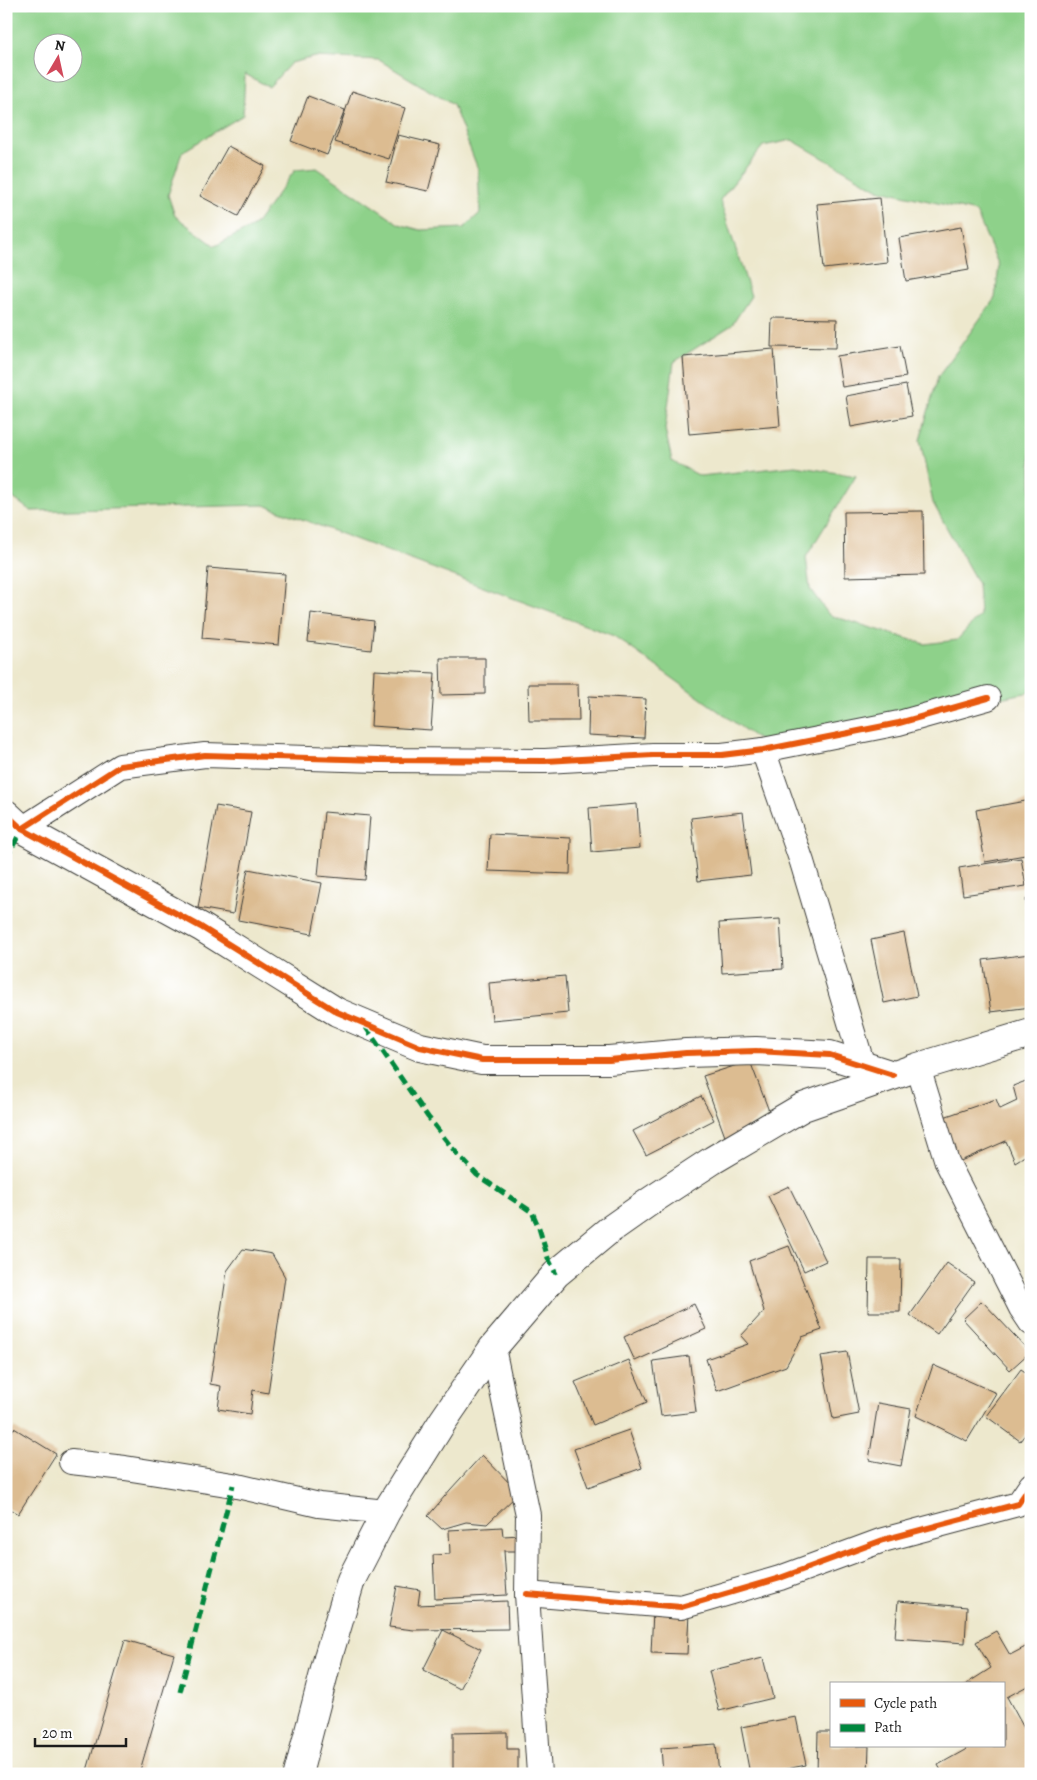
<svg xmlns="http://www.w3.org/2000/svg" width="1037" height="1780" viewBox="0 0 1037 1780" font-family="Alegreya,serif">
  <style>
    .green { fill: #8ed18a; stroke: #557653; fill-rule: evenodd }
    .building { fill: #dcbc91 }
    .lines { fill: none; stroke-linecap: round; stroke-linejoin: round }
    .minor-casing { stroke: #3b3b37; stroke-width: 26 }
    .tertiary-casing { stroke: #3b3b37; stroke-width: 30 }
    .secondary-casing { stroke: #3b3b37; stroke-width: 30 }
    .minor { stroke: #fff; stroke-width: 24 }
    .tertiary { stroke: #fff; stroke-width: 28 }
    .secondary { stroke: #fff; stroke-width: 28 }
    .quiet { stroke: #00873e; stroke-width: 5; stroke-dasharray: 10 5; stroke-linecap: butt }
    .cycleway-casing { stroke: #fff; stroke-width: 9 }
    .cycleway { stroke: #e8590c; stroke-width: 6 }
  </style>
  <rect width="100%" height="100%" fill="#fff"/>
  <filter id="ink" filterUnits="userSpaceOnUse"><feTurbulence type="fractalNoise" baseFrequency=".02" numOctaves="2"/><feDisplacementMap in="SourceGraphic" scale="10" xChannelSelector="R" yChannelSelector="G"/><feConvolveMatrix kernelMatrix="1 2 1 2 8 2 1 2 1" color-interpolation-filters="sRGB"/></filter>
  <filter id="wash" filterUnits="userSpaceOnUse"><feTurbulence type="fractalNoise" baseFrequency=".0096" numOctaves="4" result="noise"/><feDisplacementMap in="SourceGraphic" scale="20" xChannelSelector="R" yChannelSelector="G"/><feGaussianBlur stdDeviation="1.12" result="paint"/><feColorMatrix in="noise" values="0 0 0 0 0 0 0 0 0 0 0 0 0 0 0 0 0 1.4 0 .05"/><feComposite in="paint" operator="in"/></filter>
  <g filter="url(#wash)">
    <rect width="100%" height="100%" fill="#ede8cd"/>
    <!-- green -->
    <path class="green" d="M6,6H1031V692L763,743L614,636L264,505L31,511L6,493ZM42,42H72V72H42ZM315,57L379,60L453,105L478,169L480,213L464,228L420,230L399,224L317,168L295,170L255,225L215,246L175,216L168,195L182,152L243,115L245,74L269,87L291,63ZM792,140L877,189L976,212L999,266L995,298L938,377L920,440L933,503L978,584L980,615L957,640L925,644L829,615L810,589L806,557L856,476L795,466L700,476L672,461L665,429L674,362L732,325L751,296L720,200L763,146Z"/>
    <g id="blocks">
      <!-- building -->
      <g class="building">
        <polygon points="352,91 405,108 389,159 335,142"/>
        <polygon points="308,96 345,110 327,155 291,141"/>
        <polygon points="398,135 440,145 428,191 386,182"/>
        <polygon points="228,146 265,166 238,216 200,196"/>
        <polygon points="880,198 887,262 824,269 817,204"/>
        <polygon points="961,227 969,270 906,281 899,238"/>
        <polygon points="772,318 837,319 836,348 771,347"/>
        <polygon points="900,346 906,377 842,387 837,356"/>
        <polygon points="774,349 780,426 689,434 683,357"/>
        <polygon points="906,385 912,416 851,427 846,396"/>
        <polygon points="923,511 924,575 845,577 844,512"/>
        <polygon points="208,568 285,574 279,645 202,638"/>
        <polygon points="311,613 374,621 371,650 308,642"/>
        <polygon points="440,658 485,658 485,694 441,695"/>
        <polygon points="374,670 435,673 431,730 371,726"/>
        <polygon points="528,684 578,684 579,721 529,721"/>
        <polygon points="589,696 646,699 644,738 588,735"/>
        <polygon points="1031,800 1031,854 985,862 976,810"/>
        <polygon points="637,804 640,848 592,852 589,808"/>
        <polygon points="216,806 251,812 233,914 198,908"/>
        <polygon points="324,812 370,816 365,880 318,876"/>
        <polygon points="743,812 751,875 698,881 691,818"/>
        <polygon points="490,834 571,838 570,874 488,871"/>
        <polygon points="1021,858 1026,886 963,895 959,868"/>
        <polygon points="248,869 322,883 312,934 238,920"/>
        <polygon points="1026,899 1031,899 1031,945 1029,945"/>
        <polygon points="780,919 783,969 722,973 719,923"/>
        <polygon points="904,933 917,996 884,1003 871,940"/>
        <polygon points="1030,954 1031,1007 991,1012 983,960"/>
        <polygon points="565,976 568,1013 492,1020 489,983"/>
        <polygon points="750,1061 769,1111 727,1142 703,1076"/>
        <polygon points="1031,1079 1031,1152 1015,1162 1006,1141 956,1163 938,1119 996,1099 1000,1109 1017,1101 1013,1086"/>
        <polygon points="701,1096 714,1120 646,1155 633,1131"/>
        <polygon points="789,1186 826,1261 804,1271 768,1196"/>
        <polygon points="789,1246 822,1330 802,1337 786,1366 717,1391 706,1359 748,1344 741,1336 764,1311 749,1261"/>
        <polygon points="243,1249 272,1254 285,1277 268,1393 253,1390 250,1414 218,1409 221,1386 210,1384 227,1271"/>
        <polygon points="869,1259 901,1259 900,1312 868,1312"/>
        <polygon points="947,1263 974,1282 937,1334 910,1315"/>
        <polygon points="982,1301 1030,1352 1010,1370 963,1319"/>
        <polygon points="694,1304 706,1329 635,1361 624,1337"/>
        <polygon points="847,1352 859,1414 833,1419 821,1356"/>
        <polygon points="689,1356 696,1412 661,1416 653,1361"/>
        <polygon points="629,1360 647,1402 593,1425 575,1382"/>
        <polygon points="933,1365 996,1393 967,1441 916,1416"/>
        <polygon points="1021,1369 1031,1376 1031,1427 1020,1441 986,1416"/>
        <polygon points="878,1403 911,1409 901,1466 869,1460"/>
        <polygon points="14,1428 56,1454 18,1514 6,1507 6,1440"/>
        <polygon points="629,1430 642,1468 588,1487 574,1449"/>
        <polygon points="482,1455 519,1493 487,1524 466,1522 442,1529 428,1516 450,1490"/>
        <polygon points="502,1527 503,1536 521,1535 522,1551 504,1551 507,1595 435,1599 433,1555 450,1554 449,1530"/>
        <polygon points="397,1586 420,1590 418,1605 507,1601 508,1629 414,1630 389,1627"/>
        <polygon points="898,1601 967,1607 965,1643 895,1638"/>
        <polygon points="653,1611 689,1613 687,1654 651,1653"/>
        <polygon points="443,1630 481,1649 460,1689 423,1670"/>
        <polygon points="996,1631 1010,1655 1031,1644 1031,1684 1007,1697 1031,1741 1031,1769 1023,1774 943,1774 938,1765 972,1746 1003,1746 1003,1684 966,1684 991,1668 976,1642"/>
        <polygon points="125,1640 174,1654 139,1774 86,1774"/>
        <polygon points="763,1658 773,1698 719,1711 709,1671"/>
        <polygon points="796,1717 806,1765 762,1774 750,1774 741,1727"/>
        <polygon points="507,1732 507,1749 518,1749 518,1774 453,1774 453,1733"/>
        <polygon points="818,1732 831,1732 831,1746 869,1746 868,1774 817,1773"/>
        <polygon points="716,1744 719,1774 663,1774 661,1748"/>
      </g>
    </g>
  </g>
  <g filter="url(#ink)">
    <use href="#blocks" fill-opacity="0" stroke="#3b3b37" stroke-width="1"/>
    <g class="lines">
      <!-- minor casing -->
      <g class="minor-casing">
        <g id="minor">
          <polyline points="763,750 802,862 863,1066"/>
          <polyline points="22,829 120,766 205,755 379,760 545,761 653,755 722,755 763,750 899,723 988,698"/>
          <polyline points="918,1067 947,1162 1021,1308 1031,1323"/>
          <polyline points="493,1348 528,1515 527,1594 539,1774"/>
          <polyline points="71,1462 125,1468 233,1485 319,1505 386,1512"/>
          <polyline points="527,1594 681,1607 780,1578 883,1540 1018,1504 1031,1485"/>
        </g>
      </g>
      <!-- tertiary casing -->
      <g class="tertiary-casing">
        <polyline id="tertiary" points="6,814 22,829 201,927 337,1012 420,1047 482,1060 609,1060 686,1053 756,1051 830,1055 893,1075"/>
      </g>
      <!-- secondary casing -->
      <g class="secondary-casing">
        <polyline id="secondary" points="298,1774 329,1654 351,1580 386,1512 443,1421 493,1348 556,1274 608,1231 652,1200 713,1160 803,1107 918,1067 1031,1033"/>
      </g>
      <!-- minor -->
      <use href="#minor" class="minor"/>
      <!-- tertiary -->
      <use href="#tertiary" class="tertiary"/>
      <!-- secondary -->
      <use href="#secondary" class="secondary"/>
      <!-- quiet -->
      <g class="quiet">
        <polyline points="6,859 22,829"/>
        <polyline points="365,1026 428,1117 453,1149 477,1175 532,1212 539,1228 548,1258 556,1274"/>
        <polyline points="180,1692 233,1485"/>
      </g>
      <!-- cycleway casing -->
      <g class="cycleway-casing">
        <g id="cycleway">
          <polyline points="6,814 22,829 201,927 337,1012 420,1047 482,1060 609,1060 686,1053 756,1051 830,1055 893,1075"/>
          <polyline points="22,829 120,766 205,755 379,760 545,761 653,755 722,755 763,750 899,723 988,698"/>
          <polyline points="527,1594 681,1607 780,1578 883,1540 1018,1504 1031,1485"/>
        </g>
      </g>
      <!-- cycleway -->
      <use href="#cycleway" class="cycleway"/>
    </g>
  </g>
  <!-- margin -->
  <rect width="1037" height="1780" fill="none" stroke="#fff" stroke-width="25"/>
  <!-- legend -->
  <rect x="830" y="1682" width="175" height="65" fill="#ffffff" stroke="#a4a4a4"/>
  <rect x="840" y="1699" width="25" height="8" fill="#e8590c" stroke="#a4a4a4"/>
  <text x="874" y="1708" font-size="15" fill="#1c1c1c">Cycle path</text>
  <rect x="840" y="1724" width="25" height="8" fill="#00873e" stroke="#a4a4a4"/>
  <text x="874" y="1732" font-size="15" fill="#1c1c1c">Path</text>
  <!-- north arrow -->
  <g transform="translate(58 58) rotate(9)"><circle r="24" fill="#ffffff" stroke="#a4a4a4"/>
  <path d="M0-4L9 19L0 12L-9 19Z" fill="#d1495b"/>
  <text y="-8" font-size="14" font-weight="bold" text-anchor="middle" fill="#1c1c1c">N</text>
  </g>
  <!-- scale -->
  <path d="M35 1738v8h91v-8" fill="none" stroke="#1c1c1c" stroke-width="2.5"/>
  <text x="42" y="1738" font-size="15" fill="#1c1c1c" stroke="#ffffff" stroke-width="4" paint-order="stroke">20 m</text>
</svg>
